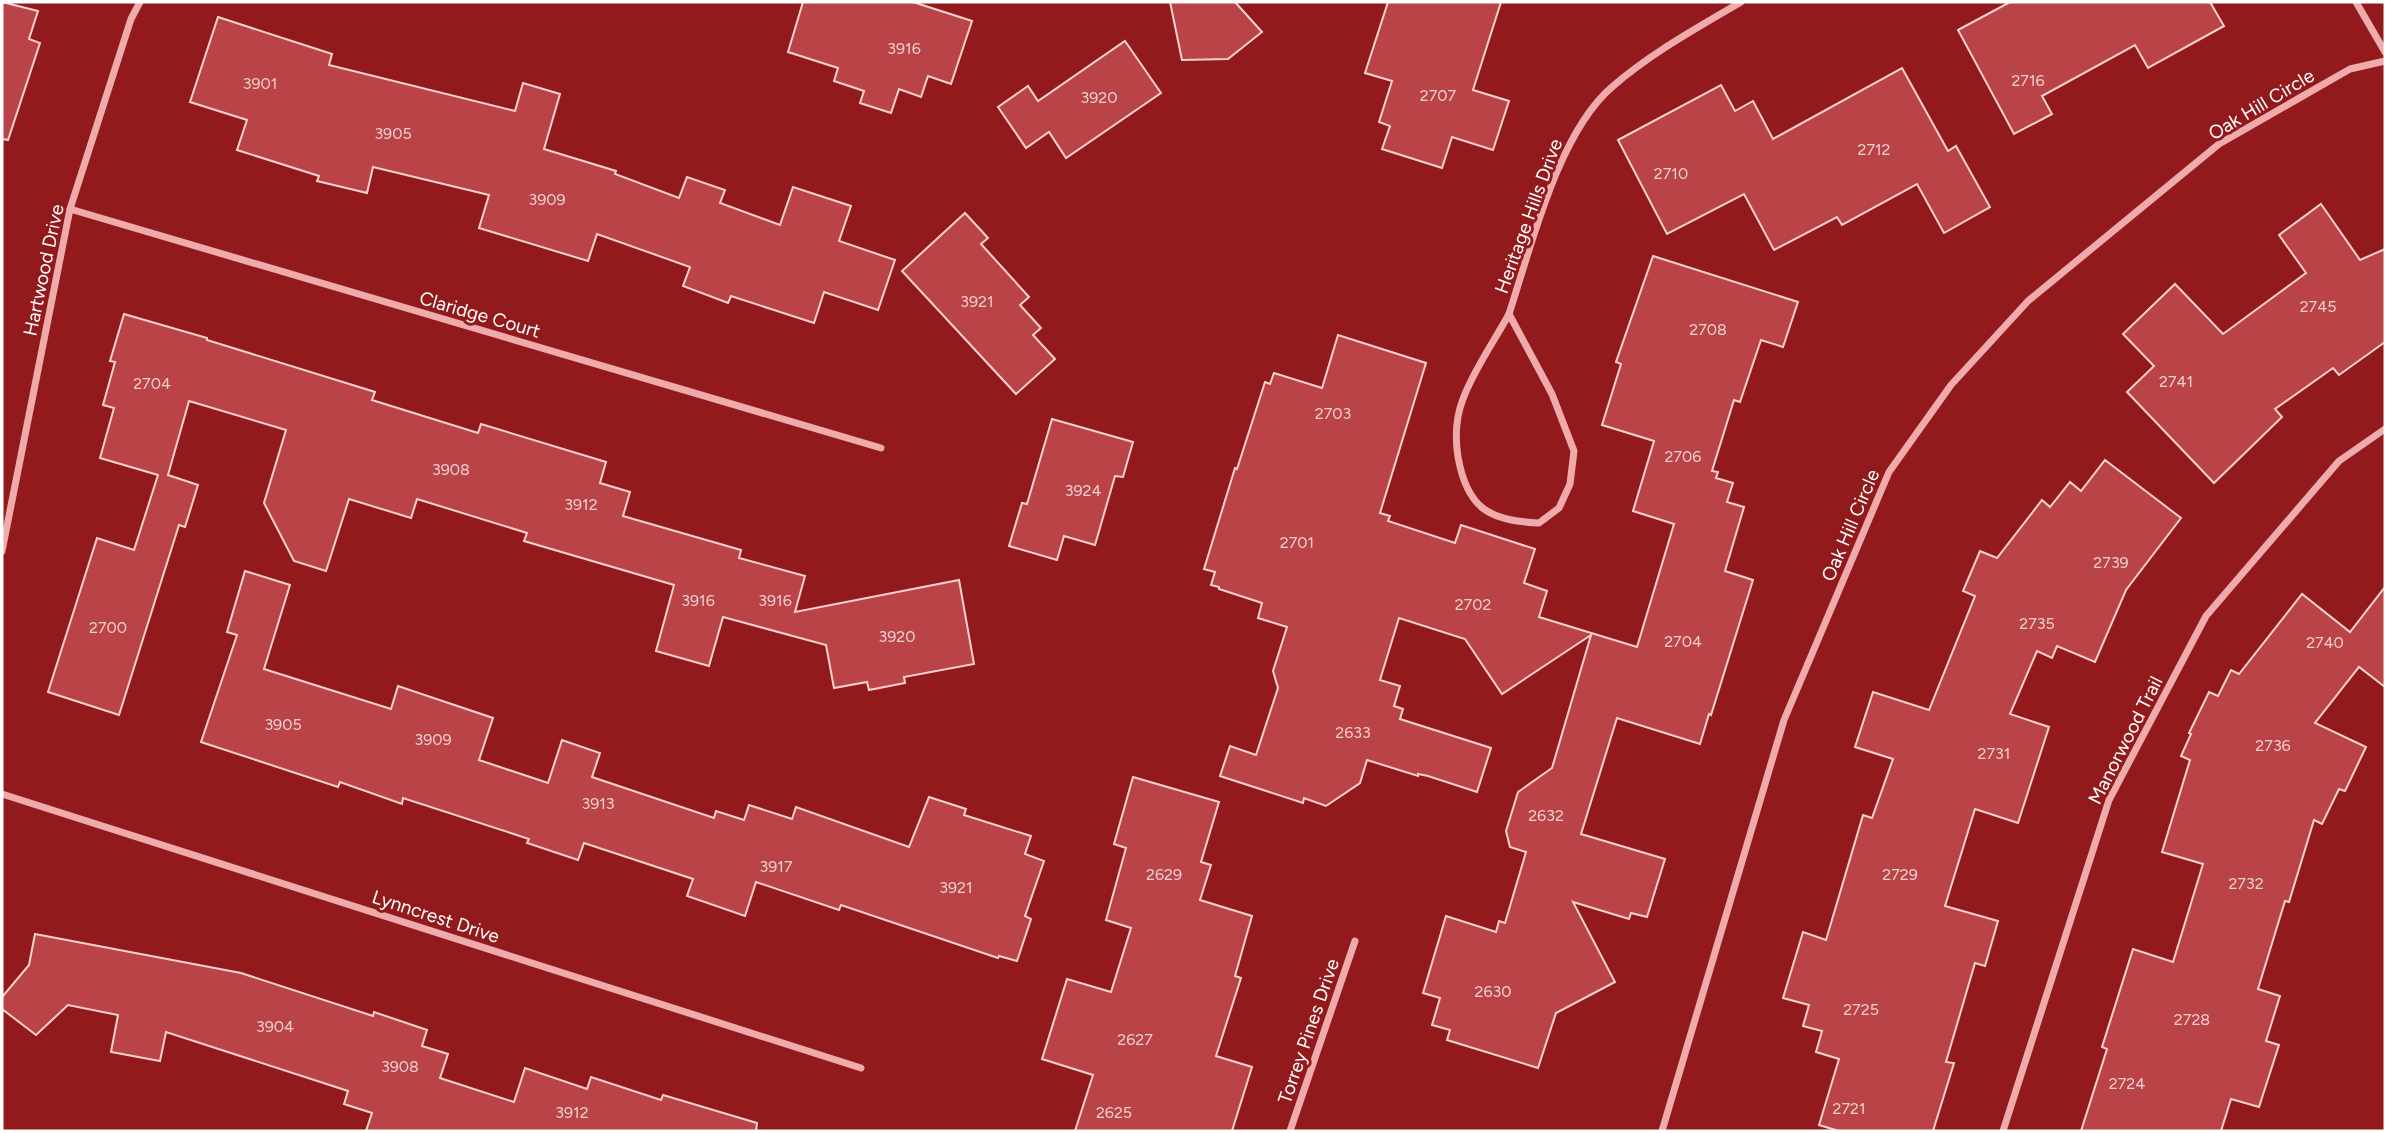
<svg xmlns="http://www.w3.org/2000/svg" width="2387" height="1133" viewBox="0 0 2387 1133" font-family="Figtree,sans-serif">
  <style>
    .building { fill: #b94346; stroke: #fbd1d2; stroke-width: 2 }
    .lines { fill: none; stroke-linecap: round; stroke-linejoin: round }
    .minor { stroke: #efaaac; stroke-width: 7 }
    .labels { text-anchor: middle; stroke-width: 6; stroke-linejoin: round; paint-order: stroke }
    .number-label { font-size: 16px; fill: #eed0d1 }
    .street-label { font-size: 19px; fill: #fff; stroke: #921a1c }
  </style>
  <rect width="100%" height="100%" fill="#921a1c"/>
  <!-- building -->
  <g class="building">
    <polygon points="2,2 38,11 29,39 40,43 8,140 2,139"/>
    <polygon points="803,2 913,2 972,21 951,84 928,76 921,97 899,89 891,113 860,103 864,91 834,81 838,68 788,52"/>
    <polygon points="1170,2 1235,2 1262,32 1228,59 1182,60"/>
    <polygon points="1388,2 1501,2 1473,90 1509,101 1493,150 1452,137 1442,168 1382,149 1390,126 1379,122 1392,81 1365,73"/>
    <polygon points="2010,2 2210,2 2224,26 2148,68 2135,45 2042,96 2052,114 2014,134 1958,30"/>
    <polygon points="218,17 332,54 329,65 515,111 523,83 560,94 544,149 616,171 615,174 679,198 687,177 725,190 720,203 780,225 793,187 851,206 839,241 895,260 878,310 824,292 814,323 731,296 728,303 683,286 690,267 597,234 588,261 479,228 489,195 373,167 367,193 317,181 319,176 237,150 247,120 190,102"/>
    <polygon points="1125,41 1161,93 1066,158 1049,132 1026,148 998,107 1028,86 1038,101"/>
    <polygon points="1902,68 1948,151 1956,146 1990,207 1944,233 1917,184 1842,225 1837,217 1774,250 1744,194 1667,234 1618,140 1721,85 1735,111 1753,101 1773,139"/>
    <polygon points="2321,204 2360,260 2385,249 2385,342 2339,375 2333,368 2275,409 2282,417 2214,483 2127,392 2154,366 2123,334 2175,284 2223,334 2306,273 2279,235"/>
    <polygon points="965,213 988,238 981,244 1029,297 1020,305 1041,328 1033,335 1055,359 1016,394 902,271"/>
    <polygon points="1653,256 1798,302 1783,347 1761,340 1740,402 1734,400 1712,471 1718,472 1716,478 1733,483 1727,502 1744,507 1725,571 1753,580 1711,715 1709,714 1700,744 1617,718 1581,834 1665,859 1647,917 1631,913 1629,919 1573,902 1615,982 1556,1013 1538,1068 1447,1040 1450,1030 1432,1025 1440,998 1423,993 1446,916 1496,932 1499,921 1505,923 1526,852 1510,847 1506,831 1518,792 1552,768 1591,635 1502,694 1465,639 1399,618 1380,680 1400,686 1394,706 1403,709 1400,719 1491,748 1477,792 1428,776 1418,774 1418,776 1367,760 1360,783 1326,806 1304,798 1303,803 1220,776 1230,746 1256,755 1278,688 1273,671 1287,627 1258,618 1262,603 1219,589 1219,587 1211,585 1215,572 1204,569 1235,468 1237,469 1265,382 1270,384 1274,373 1322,388 1338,335 1426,363 1380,513 1390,516 1388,521 1455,543 1461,525 1535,549 1524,583 1547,591 1539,617 1637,647 1674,524 1633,511 1654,441 1602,425 1621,364 1616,362"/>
    <polygon points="124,314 207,338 207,340 375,392 372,400 478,433 481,424 606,462 600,483 630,492 623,516 741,550 739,558 805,576 795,612 959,580 974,664 904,677 905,683 869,690 867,682 834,688 826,645 723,617 709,666 656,651 674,585 524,541 527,533 417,499 411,518 349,499 326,571 294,561 264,503 286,430 189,401 168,475 198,485 185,527 179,525 119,715 48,692 97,538 134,550 158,475 100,458 114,408 103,405 115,362 110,361"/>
    <polygon points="1052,419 1133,442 1123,477 1115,476 1095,545 1064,536 1057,560 1009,546 1022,503 1027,504"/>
    <polygon points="2105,460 2181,518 2126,590 2095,662 2057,646 2052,658 2037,651 2010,714 2049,727 2018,823 1975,809 1945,906 1998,921 1985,966 1975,963 1946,1062 1954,1063 1933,1131 1839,1131 1819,1125 1839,1059 1816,1052 1822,1031 1803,1026 1809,1005 1783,998 1803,932 1826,940 1863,815 1872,818 1893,759 1855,747 1873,692 1929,710 1975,596 1963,591 1980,551 1997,558 2042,500 2050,507 2070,482 2081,491"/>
    <polygon points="245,571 290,585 264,669 391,709 398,686 493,718 479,760 548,783 562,740 600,753 592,777 714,818 716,811 744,820 749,805 792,819 796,807 909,847 929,797 966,809 964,815 1031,836 1025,854 1044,861 1025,916 1031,919 1017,961 999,956 998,958 841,905 839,910 756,882 745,916 687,896 693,879 584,843 578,860 527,843 529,839 403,798 402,804 340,782 338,787 201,742 237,635 227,632"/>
    <polygon points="2385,587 2385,687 2359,667 2315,723 2366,747 2345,791 2339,789 2322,824 2314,820 2289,902 2285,901 2258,989 2280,996 2266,1041 2279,1045 2259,1107 2231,1099 2221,1131 2081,1131 2107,1049 2102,1047 2133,949 2173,962 2203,864 2162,852 2190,760 2181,756 2191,734 2189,733 2209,692 2218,696 2231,670 2239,674 2302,594 2350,632"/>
    <polygon points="1133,777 1219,802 1201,862 1211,865 1200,900 1252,916 1235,976 1241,978 1216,1056 1252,1067 1232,1131 1075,1131 1093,1075 1042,1059 1067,979 1111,992 1131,928 1106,920 1126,848 1114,844"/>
    <polygon points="35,934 241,973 373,1016 374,1012 427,1030 422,1046 448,1054 440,1078 514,1102 525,1068 587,1089 591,1077 661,1100 663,1095 757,1123 756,1131 366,1131 372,1113 344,1104 348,1091 166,1032 160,1061 111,1052 118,1015 68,1005 36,1035 2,1009 2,997 29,965"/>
  </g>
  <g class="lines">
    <!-- minor -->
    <g class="minor">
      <polyline points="2356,2 2385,52"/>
      <polyline points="70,209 881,448"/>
      <path d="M1509,314L1552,394L1574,451L1570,484L1559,508L1539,523C1489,521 1467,508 1458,457C1455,438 1456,417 1463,399C1473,371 1495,340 1509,314Z"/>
      <path d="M1509,314C1531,247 1558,133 1612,87C1651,53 1697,28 1741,2"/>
      <polyline points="2,551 70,209 131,19 140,2"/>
      <polyline points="2,794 861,1068"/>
      <polyline points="1290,1131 1355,941"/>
      <polyline points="1662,1131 1784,720 1889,472 1951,385 2028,301 2219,144 2350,69 2385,61"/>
      <polyline points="2003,1131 2109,800 2206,616 2339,461 2385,429"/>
    </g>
  </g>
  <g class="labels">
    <!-- number labels -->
    <g class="number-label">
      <text x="904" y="54">3916</text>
      <text x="2028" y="86">2716</text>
      <text x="260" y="89">3901</text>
      <text x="1438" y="101">2707</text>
      <text x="1099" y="103">3920</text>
      <text x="393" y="139">3905</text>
      <text x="1874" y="155">2712</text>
      <text x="1671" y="179">2710</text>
      <text x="547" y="205">3909</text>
      <text x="977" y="307">3921</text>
      <text x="2318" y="312">2745</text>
      <text x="1708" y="335">2708</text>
      <text x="2176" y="387">2741</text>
      <text x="152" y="389">2704</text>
      <text x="1333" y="419">2703</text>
      <text x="1683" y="462">2706</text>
      <text x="451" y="475">3908</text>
      <text x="1083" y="496">3924</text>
      <text x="581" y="510">3912</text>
      <text x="1297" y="548">2701</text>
      <text x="2111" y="568">2739</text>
      <text x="698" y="606">3916</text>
      <text x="775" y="606">3916</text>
      <text x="1473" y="610">2702</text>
      <text x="2037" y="629">2735</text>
      <text x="108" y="633">2700</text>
      <text x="897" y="642">3920</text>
      <text x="1683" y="647">2704</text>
      <text x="2325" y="648">2740</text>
      <text x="283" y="730">3905</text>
      <text x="1353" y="738">2633</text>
      <text x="433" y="745">3909</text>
      <text x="2273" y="751">2736</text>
      <text x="1994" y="759">2731</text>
      <text x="598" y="809">3913</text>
      <text x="1546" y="821">2632</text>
      <text x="776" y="872">3917</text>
      <text x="1164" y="880">2629</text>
      <text x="1900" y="880">2729</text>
      <text x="2246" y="889">2732</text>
      <text x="956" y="893">3921</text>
      <text x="1493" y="997">2630</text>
      <text x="1861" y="1015">2725</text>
      <text x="2192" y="1025">2728</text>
      <text x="275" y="1032">3904</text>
      <text x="1135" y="1045">2627</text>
      <text x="400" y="1072">3908</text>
      <text x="2127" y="1089">2724</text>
      <text x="1849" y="1114">2721</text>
      <text x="572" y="1118">3912</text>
      <text x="1114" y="1118">2625</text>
    </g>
    <!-- street labels -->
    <g class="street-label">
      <text transform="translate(2261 104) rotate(-31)" y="7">Oak Hill Circle</text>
      <text transform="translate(1528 216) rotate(-70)" y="7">Heritage Hills Drive</text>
      <text transform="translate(43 270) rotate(-78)" y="7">Hartwood Drive</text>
      <text transform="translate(480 314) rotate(16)" y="7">Claridge Court</text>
      <text transform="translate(1850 525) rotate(-67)" y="7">Oak Hill Circle</text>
      <text transform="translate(2125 740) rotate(-63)" y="7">Manorwood Trail</text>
      <text transform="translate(436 916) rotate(18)" y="7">Lynncrest Drive</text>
      <text transform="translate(1308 1031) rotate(-71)" y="7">Torrey Pines Drive</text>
    </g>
  </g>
  <!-- border -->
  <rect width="2387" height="1133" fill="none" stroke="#ffffff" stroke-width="7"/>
</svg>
